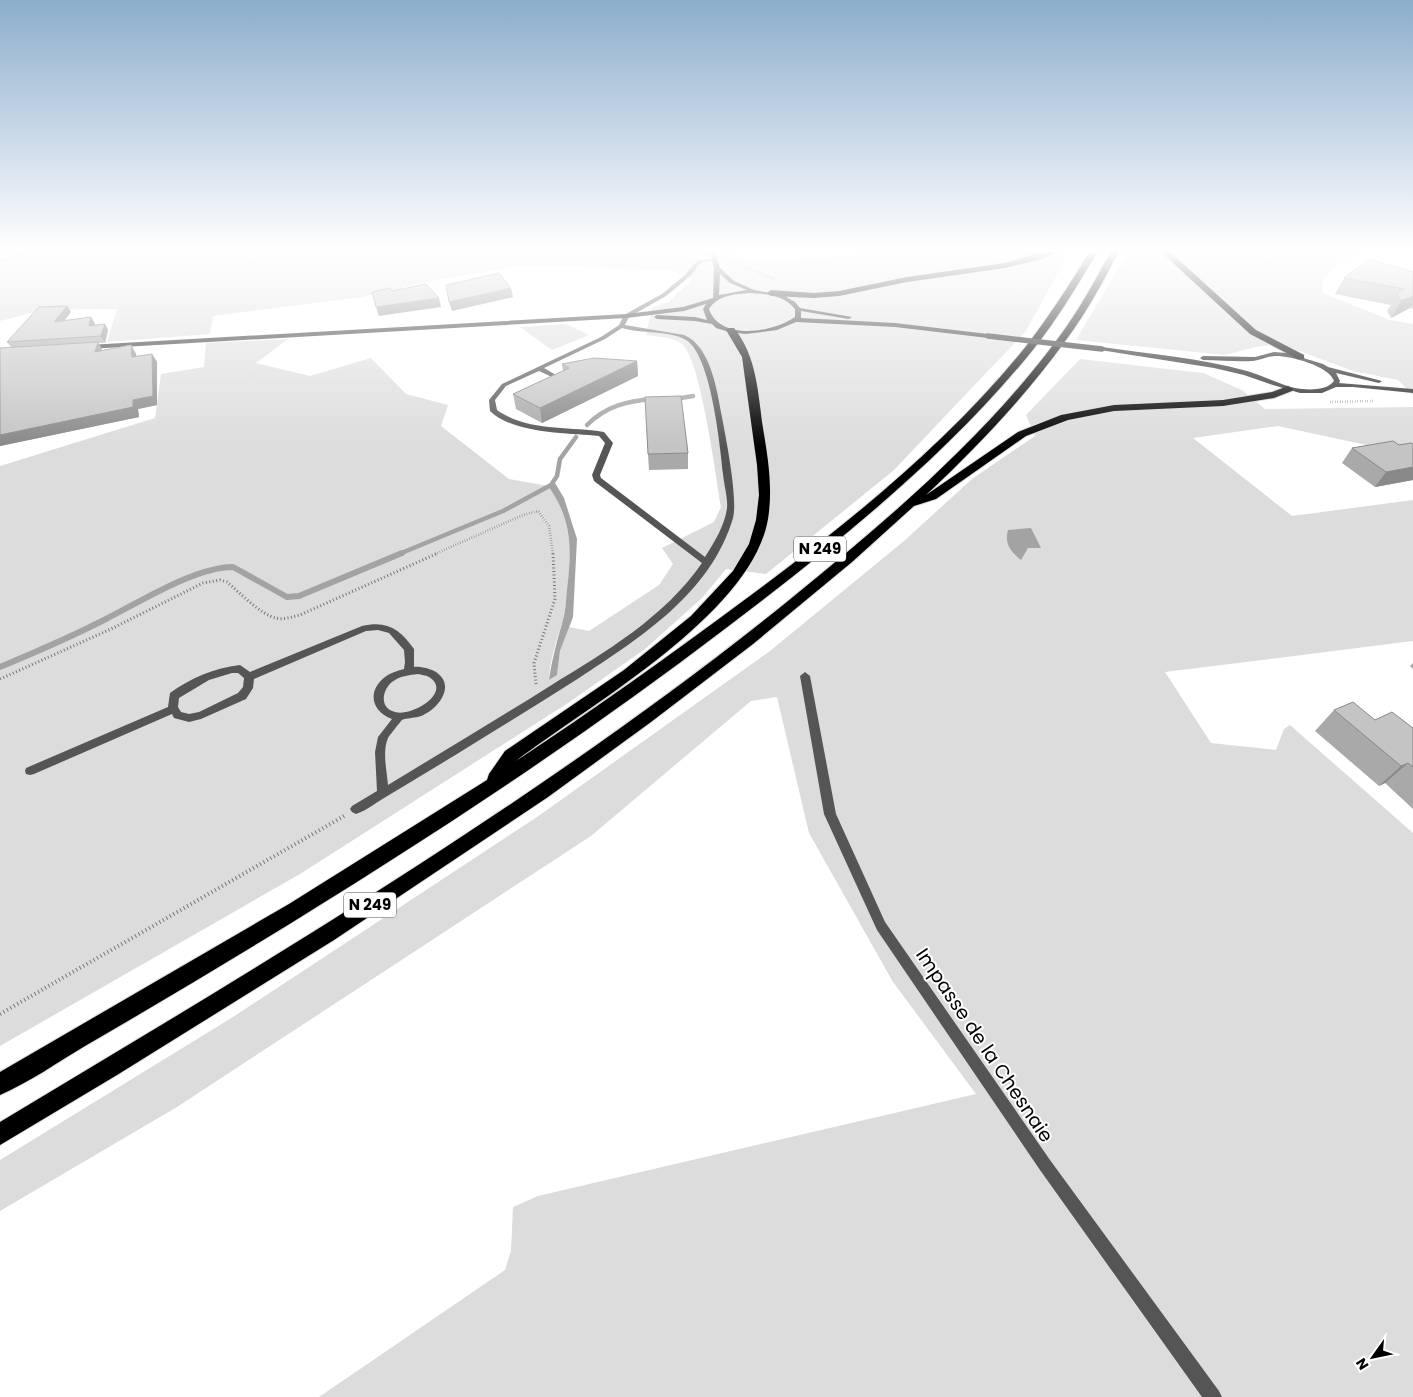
<svg xmlns="http://www.w3.org/2000/svg" width="1413" height="1397" viewBox="0 0 1413 1397" font-family="Poppins,sans-serif">
  <style>
    .green { fill: #dcdcdc }
    .water { fill: #a3a3a3 }
    .lines { fill: none; stroke-linecap: round; stroke-linejoin: round }
    .stream-far1 { stroke: #a3a3a3; stroke-width: 4.5 }
    .stream { stroke: #a3a3a3; stroke-width: 6 }
    .highway-casing { stroke: #dbdbdb; stroke-width: 2 }
    .path-far3 { stroke: #777; stroke-width: 2; stroke-dasharray: 0.5 1; stroke-linecap: butt }
    .path-far2 { stroke: #777; stroke-width: 2.5; stroke-dasharray: 0.5 2; stroke-linecap: butt }
    .path-far1 { stroke: #777; stroke-width: 3; stroke-dasharray: 1 2.5; stroke-linecap: butt }
    .path { stroke: #777; stroke-width: 4; stroke-dasharray: 1 3; stroke-linecap: butt }
    .lane { fill: #555; fill-rule: evenodd }
    .secondary { fill: #222; fill-rule: evenodd }
    .highway { fill: #000; fill-rule: evenodd }
    .secondary-bridge { stroke: #222; stroke-width: 5.5 }
    .wall { fill: #a9a9a9 }
    .shaded-wall { fill: #898989 }
    .building { fill: #c4c4c4; stroke: #898989 }
    .labels { text-anchor: middle; stroke-width: 4; stroke-linejoin: round; paint-order: stroke }
    .shield { fill: #fff; stroke: #4c4c4c; stroke-width: 1 }
    .shield-label { font-size: 15px; font-weight: bold; fill: #000 }
    .near-street-label { font-size: 19px; fill: #000; stroke: #fff }
  </style>
  <rect width="100%" height="100%" fill="#fff"/>
  <!-- green -->
  <g class="green">
    <path d="M0,251H735L746,261L919,251H983L988,254L997,251H1051L1066,258L1026,331L986,373L894,470L766,574L726,569L702,598L645,649L568,703L300,874L0,1046V466L155,418L161,374L204,367L206,343L288,339L256,363L310,376L371,358L406,394L448,405L441,426L509,479L548,486C572,519 572,549 567,589C566,598 566,607 564,616C558,637 550,657 549,680L557,675L560,651L569,627L589,631L659,585L673,564L662,548L714,522L721,507C716,477 701,363 683,345C674,337 658,337 646,335L652,308L668,302L693,279L672,270L524,265L437,280L361,297L213,316L210,334L107,342L117,309L42,310L0,321Z"/>
    <polygon points="1125,251 1363,251 1342,261 1322,279 1323,293 1390,320 1413,324 1413,395 1398,380 1353,371 1281,344 1255,347 1225,355 1076,340 1121,264"/>
    <polygon points="566,324 589,335 552,350 520,327"/>
    <polygon points="1080,359 1203,373 1242,390 1265,409 1413,407 1413,455 1278,426 1193,438 1292,516 1413,500 1413,641 1165,672 1211,743 1276,750 1284,729 1290,725 1413,833 1413,1397 319,1397 505,1270 511,1251 513,1207 538,1196 976,1094 893,982 809,833 777,697 751,701 591,836 177,1107 0,1211 0,1160 233,1017 537,817 770,651 904,541 972,479 1035,436 1026,415"/>
  </g>
  <!-- water -->
  <g class="water">
    <path d="M555,483L564,498L577,539L573,617L560,651L557,675L549,680C552,658 558,638 564,616C566,607 566,598 567,589C572,549 572,519 548,486Z"/>
    <path d="M1031,528L1041,548H1028L1021,560C1011,552 1004,544 1008,530Z"/>
  </g>
  <g class="lines">
    <!-- stream-far1 -->
    <g class="stream-far1">
      <polyline points="675,399 693,396"/>
      <path d="M587,425C606,406 627,401 653,399"/>
      <polyline points="399,554 503,511 551,485 557,476 560,459 576,437"/>
    </g>
    <!-- stream -->
    <path class="stream" d="M0,667C36,652 71,637 106,619C140,602 195,567 233,567L287,597L299,596L402,553"/>
    <!-- highway casing -->
    <g class="highway-casing">
      <g id="highway">
        <polygon points="1047,251 1060,251 1042,259 1005,268 907,282 839,296 814,298 771,296 767,293 771,290 814,293 839,291 907,277 1005,263"/>
        <path d="M1090,251H1098C1077,286 1057,320 1032,351C945,458 835,545 726,628C577,742 420,844 260,942C202,977 144,1012 85,1046C58,1062 30,1082 0,1095V1072L289,904L487,780L489,774L505,751L624,670L691,616L733,571L749,544L756,520L759,495L757,465L742,357L726,330L728,328H734C757,356 758,394 763,428C768,458 773,488 768,519C752,614 589,705 516,761C592,711 666,658 739,604C842,528 946,446 1027,345C1050,315 1070,284 1090,251Z"/>
        <path d="M1111,251H1119C1103,282 1087,312 1066,340C1025,397 977,447 926,495L1018,432L1061,415L1114,405L1223,400L1272,392L1288,386L1293,389L1292,391L1274,398L1223,406L1114,411L1068,420L1026,436L936,499L914,506L852,562L753,644L651,722L548,797L334,940L117,1075L0,1145V1122C270,960 542,799 788,601C885,522 984,439 1059,337C1079,310 1095,281 1111,251Z"/>
        <polygon points="1160,251 1169,251 1256,330 1304,355 1304,359 1298,359 1250,334"/>
      </g>
    </g>
    <!-- path-far3 -->
    <g class="path-far3">
      <polyline points="0,261 40,251"/>
      <polyline points="729,261 774,279"/>
    </g>
    <!-- path-far2 -->
    <g class="path-far2">
      <polyline points="1330,402 1373,401"/>
      <polyline points="435,554 523,515 538,511 549,526 553,554"/>
    </g>
    <!-- path-far1 -->
    <g class="path-far1">
      <path d="M0,679L111,629L203,583L220,580L227,582C239,592 261,615 276,618C284,620 292,617 300,615L438,553"/>
      <polyline points="536,684 534,663 555,599 553,553"/>
    </g>
    <!-- path -->
    <polyline class="path" points="0,1014 344,816"/>
    <!-- lane -->
    <g class="lane">
      <path d="M716,259V261L702,262L689,277L666,296L629,317L625,325L684,335C711,346 717,391 722,417C726,439 738,498 733,518C711,593 640,638 579,678C538,704 498,729 457,754C434,768 412,781 389,795C378,801 368,810 356,814L352,812L350,809L352,806L377,791L375,752L378,737L392,719C371,711 367,691 385,677C390,673 397,671 404,669L405,662L404,650L389,633L378,630L366,631L254,679L253,688L246,699L201,719L189,722L174,718L172,714L34,774L30,775L26,774L25,771L26,768L168,707L170,693C191,678 214,668 240,665L250,672L362,626C387,620 400,629 414,649V667C420,666 431,669 436,672C457,686 437,710 421,716C416,718 406,718 402,720C401,721 389,736 388,738C382,752 387,771 388,785C442,752 496,720 550,686C605,652 664,618 702,563L594,481L592,475L605,443L599,436C567,433 514,434 490,411L489,400L502,384L601,337L619,325L624,315L662,294L685,275L698,260ZM622,328C641,334 669,330 686,340C711,355 720,445 723,474C724,485 728,498 727,508C725,525 714,543 705,557L601,478L600,475L613,443L604,432C568,426 528,432 497,410L495,400L506,386L539,371L552,377H556V375L544,368L605,339ZM232,673H238L244,678L243,687L238,693L199,712L189,714L181,712L178,707L179,698L209,680ZM418,674C421,675 426,675 429,677C453,692 412,717 395,712C379,708 382,690 392,682C400,676 409,675 418,674Z"/>
      <polygon points="805,672 810,676 836,814 885,922 1050,1160 1219,1391 1222,1397 1202,1397 1040,1170 877,930 824,814 800,676"/>
    </g>
    <!-- secondary -->
    <g class="secondary">
      <path d="M710,251H715L720,268L734,281L754,290L783,295L795,302L800,308L852,317L849,319L801,311V318L895,323L988,334L991,336L988,338L895,327L796,322L777,330L746,334L729,332L716,328L712,324L695,321L657,319L654,317L657,315L695,317L707,320L703,309L706,304L684,311L626,318L88,349L85,347L88,345L626,314L683,307L713,298L714,269ZM720,274L730,283L747,290L719,295ZM750,293C767,294 784,295 795,309V317C772,333 720,341 709,309C718,295 735,294 750,293Z"/>
      <path d="M1102,347C1150,354 1200,358 1247,371C1265,376 1283,387 1302,389C1312,390 1327,390 1334,381C1329,366 1291,356 1276,356C1268,356 1261,360 1253,361C1237,362 1220,360 1203,360L1200,358L1203,356L1255,357L1274,352L1287,353L1323,364L1328,367L1382,381L1379,383L1336,373L1340,381L1339,383L1413,389V393L1353,387H1336L1322,393H1300L1273,385L1244,375L1214,368L1100,350V348Z"/>
    </g>
    <!-- highway -->
    <use href="#highway" class="highway"/>
    <!-- secondary-bridge -->
    <polyline class="secondary-bridge" points="988,336 1102,349"/>
  </g>
  <!-- wall -->
  <g class="wall">
    <polygon points="1413,272 1413,309 1410,308 1391,318 1387,311 1391,305 1335,294 1344,278"/>
    <polygon points="67,306 71,312 64,321 91,317 95,324 95,325 105,324 108,330 105,343 98,343 102,350 131,345 136,354 136,357 152,354 157,362 157,405 138,409 139,417 0,446 0,348 11,347 7,342"/>
    <polygon points="637,361 638,376 542,423 516,409 513,394 563,371 562,364"/>
    <polygon points="1413,444 1413,480 1375,487 1342,463 1352,448"/>
    <polygon points="688,453 688,469 649,470 648,454"/>
    <polygon points="1413,663 1413,669 1410,666"/>
    <polygon points="1334,710 1413,728 1413,809 1385,783 1379,786 1315,731"/>
  </g>
  <!-- shaded-wall -->
  <g class="shaded-wall">
    <polygon points="511,288 513,297 452,311 449,302"/>
    <polygon points="1413,296 1413,304 1410,308 1391,318 1401,301"/>
    <polygon points="439,298 441,307 379,316 376,307"/>
    <polygon points="67,306 71,312 58,329 54,322"/>
    <polygon points="91,317 95,324 93,332 89,326"/>
    <polygon points="105,324 108,330 105,343 101,336"/>
    <polygon points="98,342 103,351 95,352"/>
    <polygon points="131,345 136,354 137,366 132,357"/>
    <polygon points="152,354 157,362 157,405 138,409 139,417 0,446 0,435"/>
    <polygon points="637,361 638,376 542,423 540,408"/>
    <polygon points="1413,467 1413,480 1375,487 1386,472"/>
    <polygon points="1408,763 1385,783 1379,786 1401,766"/>
  </g>
  <!-- building -->
  <g class="building">
    <polygon points="1369,259 1413,272 1413,296 1401,301 1397,294 1404,289 1344,278"/>
    <polygon points="499,273 511,288 449,302 446,285"/>
    <polygon points="426,284 439,298 376,307 372,292 390,288 392,291"/>
    <polygon points="67,306 54,322 91,317 89,326 105,324 101,336 7,342 39,307"/>
    <polygon points="98,342 95,352 131,345 132,357 152,354 153,396 133,400 133,407 0,435 0,348"/>
    <polygon points="594,358 637,361 540,408 513,394 569,368 562,364"/>
    <polygon points="681,396 688,453 648,454 645,397"/>
    <polygon points="1393,441 1399,445 1411,443 1413,444 1413,467 1386,472 1352,448"/>
    <polygon points="1353,702 1375,720 1392,712 1413,728 1413,767 1408,763 1401,766 1334,710"/>
  </g>
  <!-- sky -->
  <linearGradient id="sky" x2="0" y2="1"><stop stop-color="#8cadcc"/><stop offset="0.56" stop-color="#fff"/><stop offset="1" stop-color="#fff" stop-opacity="0"/></linearGradient>
  <rect width="1413" height="447" fill="url(#sky)"/>
  <g class="labels">
    <!-- shield labels -->
    <g class="shield">
      <rect x="794" y="536.5" width="52" height="25" rx="4"/>
      <rect x="344" y="892.5" width="52" height="25" rx="4"/>
    </g>
    <g class="shield-label">
      <text x="820" y="554">N 249</text>
      <text x="370" y="910">N 249</text>
    </g>
    <!-- near-street labels -->
    <g class="near-street-label">
      <text transform="translate(985 1045) rotate(56)" y="7">Impasse de la Chesnaie</text>
    </g>
  </g>
  <!-- north arrow -->
  <g transform="translate(1373 1357) rotate(237)" stroke="#ffffff" stroke-width="4" paint-order="stroke">
  <path d="M0-4L9 19L0 12L-9 19Z" fill="#000000"/>
  <text y="-8" font-size="14" font-weight="bold" text-anchor="middle" fill="#000000">N</text>
  </g>
</svg>
